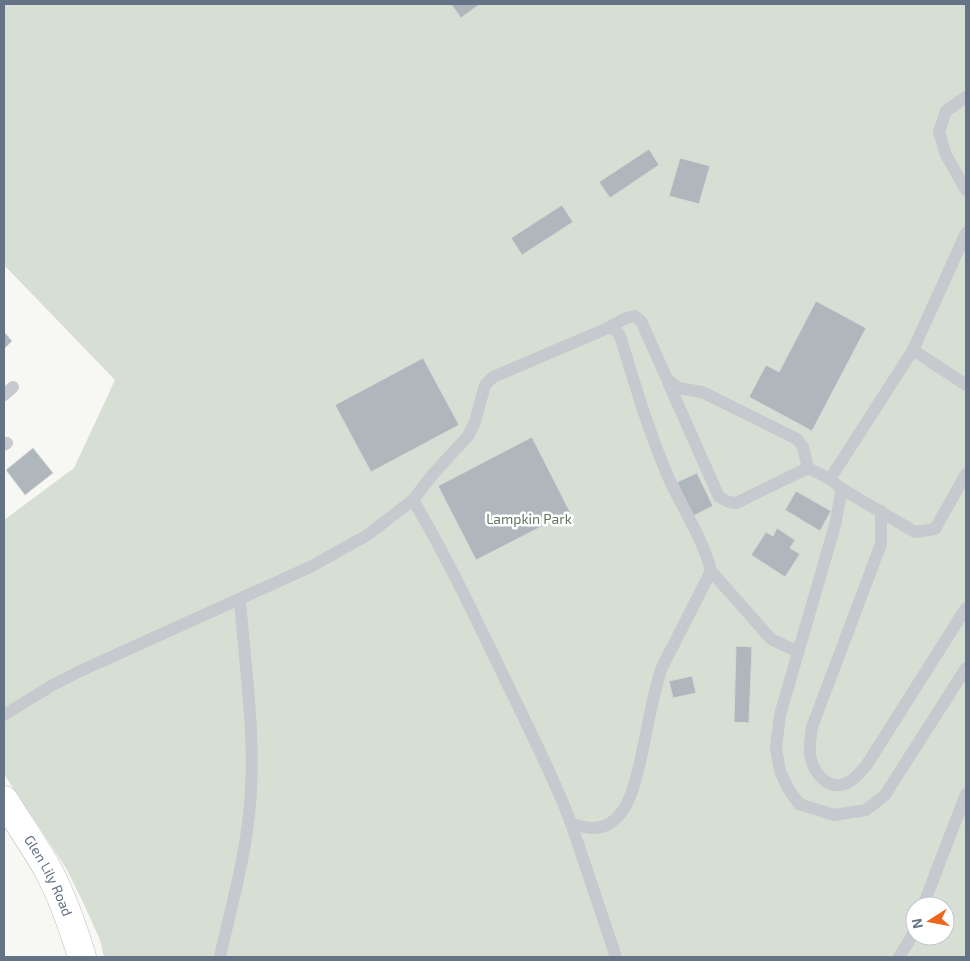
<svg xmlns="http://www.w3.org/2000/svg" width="970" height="961" viewBox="0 0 970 961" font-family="'Exo 2',sans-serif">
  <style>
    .green { fill: #d7dfd4; fill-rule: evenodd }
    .building { fill: #afb6bc; stroke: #d8d8d6 }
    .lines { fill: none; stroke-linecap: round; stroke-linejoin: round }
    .secondary-casing { stroke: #bbbec3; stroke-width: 29 }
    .lane { stroke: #c6c9cd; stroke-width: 12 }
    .secondary { stroke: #fff; stroke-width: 28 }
    .labels { text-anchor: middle; stroke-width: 5; stroke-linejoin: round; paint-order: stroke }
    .park-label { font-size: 14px; fill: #61785f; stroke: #fff }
    .street-label { font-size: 14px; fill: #647386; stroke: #fff }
  </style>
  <rect width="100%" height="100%" fill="#f7f7f3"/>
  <!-- green -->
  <path class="green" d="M4,4H966V957H104L100,940L83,902L66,868L4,774V520L74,468L115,380L4,265ZM915,906H945V936H915Z"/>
  <!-- building -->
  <g class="building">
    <polygon points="451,4 480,4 461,18"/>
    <polygon points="649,149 659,165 610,198 599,182"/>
    <polygon points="680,158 710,166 699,204 669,196"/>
    <polygon points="562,205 573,222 522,255 511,238"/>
    <polygon points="816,301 866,328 812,431 749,397 766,365 779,372"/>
    <polygon points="4,332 12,341 4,349"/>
    <polygon points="423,358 459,425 371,472 335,405"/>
    <polygon points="532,437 570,512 476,560 438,486"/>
    <polygon points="33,448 53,473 25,495 6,470"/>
    <polygon points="697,473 713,506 693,516 677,482"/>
    <polygon points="796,491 831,511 820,531 785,510"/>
    <polygon points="777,528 795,540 790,548 800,554 785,577 751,555 766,532 773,536"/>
    <polygon points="736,646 752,647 749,723 734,722"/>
    <polygon points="692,676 696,693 673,698 669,681"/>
  </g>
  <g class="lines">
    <!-- secondary casing -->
    <g class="secondary-casing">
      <g id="secondary">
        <path id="s1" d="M4,800C18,822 34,845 47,868C62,896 73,927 82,957"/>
      </g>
    </g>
    <!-- lane -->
    <g class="lane">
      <polyline points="966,97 946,111 939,132 946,155 966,190"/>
      <polyline points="608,328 626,318 635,316 641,321 667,379 678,388 702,392 797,439 803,447 808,468 830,479 842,489 915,532 935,529 966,474"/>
      <polyline points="913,350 966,385"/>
      <polyline points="668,382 719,497 729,502 736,503 808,468"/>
      <polyline points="4,395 13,387"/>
      <polyline points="4,445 7,443"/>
      <polyline points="830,479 913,350 966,233"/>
      <polyline points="842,489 835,525 780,715 776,748 780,771 789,790 799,804 834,815 866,810 885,795 966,668"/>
      <path d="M413,500L433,474L468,436L475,422L485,385L493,377L608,328L615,329L620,336C635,384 649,434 670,481C684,511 703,539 711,571L771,639L798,652"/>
      <path d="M881,511V544L812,727C811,736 809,747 810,755C814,775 831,795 852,780C857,777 861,770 866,766L966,608"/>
      <path d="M4,715L51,686L78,672L310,567L366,536L413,500C447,557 475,617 504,677C527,725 552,773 571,823C627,846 635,783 644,744C649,719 653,694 661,670C666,658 673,647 678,636C689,614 700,593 711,571"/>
      <polyline points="571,823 616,957"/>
      <polyline points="923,906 966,794"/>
      <path d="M220,957C231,907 246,856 250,804C256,737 245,667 240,600"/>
      <polyline points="899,957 911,938 915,927"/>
    </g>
    <!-- secondary -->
    <use href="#secondary" class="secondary"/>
  </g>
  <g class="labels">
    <!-- park labels -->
    <g class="park-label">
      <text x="529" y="524">Lampkin Park</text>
    </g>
    <!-- street labels -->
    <g class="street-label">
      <text dy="5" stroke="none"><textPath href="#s1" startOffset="88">Glen Lily Road</textPath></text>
    </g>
  </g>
  <!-- border -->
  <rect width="970" height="961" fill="none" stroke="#647386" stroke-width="10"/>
  <!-- north arrow -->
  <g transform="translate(930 921) rotate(259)"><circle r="24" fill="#ffffff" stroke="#c1c7cf"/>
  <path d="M0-4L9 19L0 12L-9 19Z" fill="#ee661d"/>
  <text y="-8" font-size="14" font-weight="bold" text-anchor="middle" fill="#647386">N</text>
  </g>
</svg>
